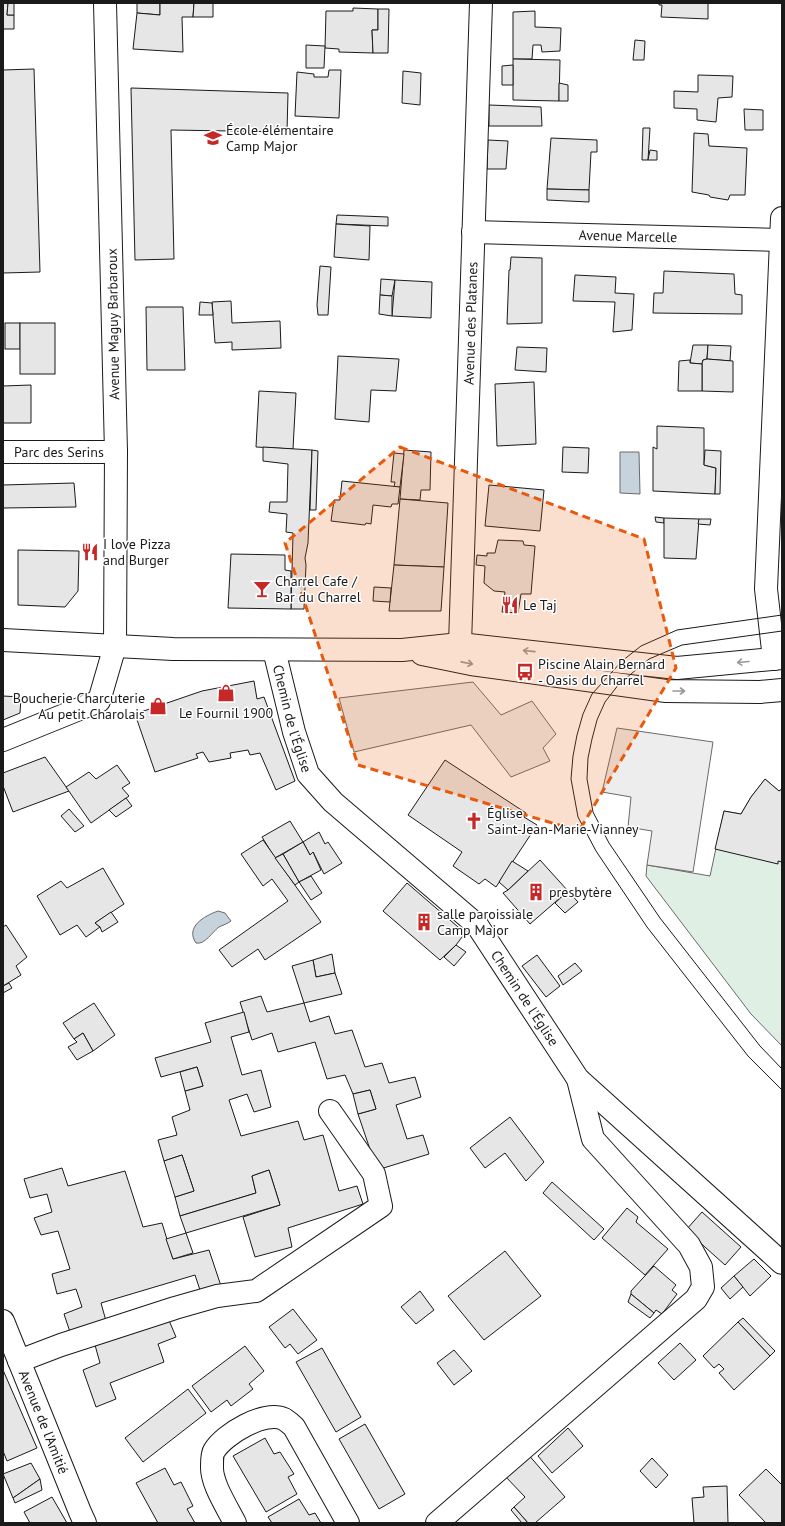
<svg xmlns="http://www.w3.org/2000/svg" width="785" height="1526" viewBox="0 0 785 1526" font-family="'PT Sans',sans-serif">
  <style>
    .green { fill: #e0efe3; stroke: #6a6a6a }
    .parking { fill: #ededed; stroke: #6a6a6a }
    .water { fill: #c6d2dc; stroke: #6a6a6a }
    .building { fill: #e6e6e6; stroke: #1a1a1a }
    .lines { fill: none; stroke-linecap: round; stroke-linejoin: round }
    .minor-casing { stroke: #1a1a1a; stroke-width: 24 }
    .secondary-casing { stroke: #1a1a1a; stroke-width: 24 }
    .minor { stroke: #fff; stroke-width: 22 }
    .secondary { stroke: #fff; stroke-width: 22 }
    .tram { stroke: #1a1a1a; stroke-width: 1 }
    .oneway { stroke: #989898 }
    .marked { fill: #e8590c; fill-opacity: 0.2; stroke: #e8590c; stroke-width: 3; stroke-dasharray: 8 5; stroke-linejoin: round }
    .labels { text-anchor: middle; stroke-width: 3; stroke-linejoin: round; paint-order: stroke }
    .poi-label { font-size: 14px; fill: #1a1a1a; stroke: #fff; text-anchor: start }
    .street-label { font-size: 14px; fill: #1a1a1a; stroke: #fff }
  </style>
  <rect width="100%" height="100%" fill="#fff"/>
  <!-- green -->
  <polygon class="green" points="765,779 779,791 782,789 782,1046 751,1014 646,876 647,865 710,876 724,811 741,814 751,797"/>
  <!-- parking -->
  <g class="parking">
    <polygon points="473,682 501,715 532,701 556,734 543,748 550,761 511,777 471,725 354,752 339,698"/>
    <polygon points="617,728 713,742 693,872 647,865 652,831 628,827 631,797 602,792"/>
  </g>
  <!-- water -->
  <g class="water">
    <polygon points="620,452 639,452 640,494 620,493"/>
    <path d="M218,911L225,913L231,921C227,924 223,925 219,927C212,932 205,945 196,943C185,927 204,916 218,911Z"/>
  </g>
  <!-- building -->
  <g class="building">
    <polygon points="3,3 8,3 7,15 14,15 14,29 3,29"/>
    <polygon points="8,3 14,3 14,15 7,15"/>
    <polygon points="137,3 160,3 160,15 137,13"/>
    <polygon points="160,3 194,3 193,17 182,17 183,52 133,49 137,13 160,15"/>
    <polygon points="194,3 213,3 213,17 193,17"/>
    <polygon points="659,3 708,3 708,19 661,17 662,5 659,5"/>
    <polygon points="353,8 378,9 378,30 372,30 373,53 339,52 339,49 325,48 326,11 353,11"/>
    <polygon points="378,9 389,9 388,53 373,53 372,30 378,30"/>
    <polygon points="535,11 535,27 561,28 560,51 542,52 541,45 533,45 532,59 513,59 513,12"/>
    <polygon points="635,40 645,41 644,60 633,60"/>
    <polygon points="306,45 325,46 324,68 306,68"/>
    <polygon points="513,59 560,60 559,101 513,100"/>
    <polygon points="513,65 513,85 502,85 502,66"/>
    <polygon points="34,69 40,272 3,273 3,70"/>
    <polygon points="329,70 341,70 339,118 295,116 297,72 314,74 314,77 328,77"/>
    <polygon points="403,71 421,73 420,105 402,103"/>
    <polygon points="698,75 733,76 732,97 718,98 716,122 697,120 697,109 674,108 674,91 698,92"/>
    <polygon points="559,83 568,85 568,101 559,101"/>
    <polygon points="131,88 288,93 287,132 171,130 174,259 135,260"/>
    <polygon points="489,105 541,107 542,126 489,126"/>
    <polygon points="744,109 763,110 763,130 745,130"/>
    <polygon points="643,128 650,128 648,160 642,160"/>
    <polygon points="694,133 708,134 709,146 747,148 745,195 730,195 728,200 710,197 709,195 692,192"/>
    <polygon points="551,138 597,140 597,152 591,152 589,190 547,189"/>
    <polygon points="488,140 508,141 506,169 487,169"/>
    <polygon points="650,150 657,151 657,160 648,160"/>
    <polygon points="547,189 589,190 589,202 547,200"/>
    <polygon points="337,215 388,217 388,226 336,224"/>
    <polygon points="336,224 370,226 369,260 334,257"/>
    <polygon points="511,257 542,258 542,323 507,324 509,270 510,270"/>
    <polygon points="320,266 331,267 328,315 318,315 317,305"/>
    <polygon points="664,271 734,274 735,294 742,295 742,314 653,313 654,293 663,293"/>
    <polygon points="575,275 616,277 615,293 634,294 632,330 613,332 615,302 573,301"/>
    <polygon points="381,279 395,280 392,296 380,295"/>
    <polygon points="395,280 432,282 431,318 392,316"/>
    <polygon points="380,295 392,296 392,316 379,314"/>
    <polygon points="231,301 232,323 280,321 281,348 232,350 232,342 215,343 212,302"/>
    <polygon points="200,302 212,303 213,315 199,315"/>
    <polygon points="146,307 183,307 185,370 147,370"/>
    <rect x="5" y="323" width="15" height="26"/>
    <rect x="20" y="323" width="35" height="51"/>
    <polygon points="693,345 708,345 707,359 703,360 702,364 690,363"/>
    <polygon points="708,345 731,346 730,361 707,359"/>
    <polygon points="517,347 547,348 546,372 515,370"/>
    <polygon points="338,356 399,359 396,391 371,390 369,422 335,419"/>
    <polygon points="707,359 733,361 733,392 702,391 702,364 703,360"/>
    <polygon points="690,360 690,363 702,364 702,391 678,391 679,361"/>
    <polygon points="534,382 536,444 497,446 495,384"/>
    <polygon points="31,385 31,423 3,423 3,386"/>
    <polygon points="259,391 296,393 293,449 256,447"/>
    <polygon points="657,426 704,428 704,465 716,468 715,494 653,491 653,447 657,449"/>
    <polygon points="263,447 312,450 308,543 305,558 306,565 304,609 291,609 293,533 286,532 287,514 269,512 270,502 287,502 288,464 263,461"/>
    <polygon points="563,447 589,448 588,473 562,472"/>
    <polygon points="312,450 318,451 316,510 310,510"/>
    <polygon points="404,450 431,452 430,490 421,490 420,500 400,499"/>
    <polygon points="705,450 721,451 720,494 715,494 716,468 704,465"/>
    <polygon points="394,453 404,454 400,487 394,487 395,482 391,482"/>
    <polygon points="342,481 400,487 398,504 392,504 391,507 373,505 371,524 366,523 365,525 331,521 334,500 340,500"/>
    <polygon points="74,483 76,507 3,508 3,485"/>
    <polygon points="489,485 544,490 540,531 485,526"/>
    <polygon points="400,499 448,503 444,567 394,565"/>
    <polygon points="655,517 664,518 664,523 656,522"/>
    <polygon points="664,518 699,519 696,559 664,558"/>
    <polygon points="699,519 711,519 710,525 698,524"/>
    <polygon points="498,540 523,541 524,545 535,546 531,594 521,594 518,613 502,612 505,592 494,591 484,583 485,566 476,565 477,555 487,556 487,553 495,553"/>
    <polygon points="18,550 79,551 78,591 65,607 18,605"/>
    <polygon points="231,554 285,555 285,570 291,571 291,609 228,608"/>
    <polygon points="394,565 444,567 441,611 389,611"/>
    <polygon points="374,587 391,588 390,602 373,601"/>
    <polygon points="254,681 257,699 264,697 295,781 276,790 260,753 250,755 248,750 230,753 231,758 209,762 203,752 196,754 198,758 155,772 135,714 202,691"/>
    <polygon points="3,696 21,697 20,713 3,720"/>
    <polygon points="45,757 69,791 13,812 3,786 3,773"/>
    <polygon points="445,760 526,813 524,817 537,825 496,887 485,879 479,884 453,866 462,852 408,815"/>
    <polygon points="117,765 130,783 122,788 129,796 91,823 66,787 89,772 96,779"/>
    <polygon points="765,779 779,791 782,789 782,862 778,861 778,864 715,849 724,811 741,814 751,797"/>
    <polygon points="126,798 132,806 116,817 109,810"/>
    <polygon points="69,809 84,826 75,832 61,816"/>
    <polygon points="290,821 303,842 275,858 262,837"/>
    <polygon points="319,832 325,844 328,842 342,863 324,874 313,852 310,855 303,842"/>
    <polygon points="263,840 321,922 265,960 258,949 232,967 219,950 288,901 272,879 263,886 241,854"/>
    <polygon points="303,842 310,855 313,852 321,870 299,882 283,854"/>
    <polygon points="283,854 299,882 295,885 275,858"/>
    <polygon points="540,860 568,891 530,924 503,893 508,890"/>
    <polygon points="512,861 528,871 508,890 499,882"/>
    <polygon points="103,868 124,904 95,923 100,927 86,937 77,925 60,935 37,896 61,881 67,888"/>
    <polygon points="311,876 322,893 311,900 299,882"/>
    <polygon points="407,883 465,933 456,945 440,960 383,911"/>
    <polygon points="568,891 578,902 565,913 555,903"/>
    <polygon points="111,912 118,922 102,932 100,927 95,923"/>
    <polygon points="6,925 27,957 16,966 21,975 3,986 3,927"/>
    <polygon points="456,945 466,952 454,966 444,957"/>
    <polygon points="332,954 335,973 316,977 313,960"/>
    <polygon points="537,955 560,986 546,997 522,966"/>
    <polygon points="313,960 316,977 335,973 342,994 304,1003 292,966"/>
    <polygon points="575,963 582,971 563,985 558,976"/>
    <polygon points="9,983 12,988 3,993 3,986"/>
    <polygon points="261,996 267,1012 304,1003 310,1022 329,1016 335,1034 352,1030 365,1067 382,1063 389,1083 415,1077 421,1097 396,1105 407,1139 423,1135 429,1154 377,1170 358,1114 376,1109 370,1090 353,1094 345,1075 327,1079 315,1042 278,1052 272,1033 252,1040 240,1002"/>
    <polygon points="94,1003 115,1035 93,1051 83,1033 74,1039 63,1023"/>
    <polygon points="244,1012 249,1032 231,1037 242,1075 261,1070 271,1107 254,1112 247,1094 229,1100 241,1136 298,1121 304,1140 323,1135 339,1191 357,1186 363,1204 288,1228 292,1247 255,1257 243,1217 280,1205 269,1170 252,1176 256,1193 180,1216 175,1197 194,1191 182,1155 164,1161 158,1140 177,1135 172,1117 190,1110 185,1091 203,1086 197,1067 161,1077 155,1058 211,1042 205,1023"/>
    <polygon points="83,1033 93,1051 77,1060 68,1047 77,1042 74,1039"/>
    <polygon points="197,1067 203,1086 185,1091 180,1072"/>
    <polygon points="370,1090 376,1109 358,1114 353,1094"/>
    <polygon points="510,1117 544,1162 526,1181 505,1153 485,1168 470,1148"/>
    <polygon points="182,1155 194,1191 175,1197 164,1161"/>
    <polygon points="62,1168 68,1186 125,1171 143,1227 162,1223 173,1259 209,1250 221,1286 201,1293 195,1275 101,1303 106,1321 70,1332 64,1314 82,1307 76,1289 57,1294 52,1274 70,1269 58,1231 41,1235 34,1218 52,1212 47,1194 30,1198 24,1179"/>
    <polygon points="269,1170 280,1205 186,1233 180,1216 256,1193 252,1176"/>
    <polygon points="552,1182 604,1229 594,1240 543,1193"/>
    <polygon points="627,1208 638,1217 636,1222 668,1249 645,1275 602,1238"/>
    <polygon points="702,1212 741,1247 725,1265 686,1230"/>
    <polygon points="186,1233 193,1253 173,1259 166,1239"/>
    <polygon points="505,1251 541,1296 484,1340 448,1296"/>
    <polygon points="754,1259 771,1276 750,1296 734,1276"/>
    <polygon points="654,1266 676,1285 672,1290 677,1294 662,1314 656,1310 654,1313 631,1294 631,1291"/>
    <polygon points="734,1276 743,1287 730,1299 721,1288"/>
    <polygon points="420,1291 434,1310 416,1324 401,1307"/>
    <polygon points="631,1294 654,1313 650,1318 628,1302"/>
    <polygon points="293,1309 317,1340 298,1354 290,1344 285,1348 269,1327"/>
    <polygon points="168,1318 176,1337 158,1344 164,1362 110,1383 116,1399 96,1407 83,1370 100,1363 95,1345"/>
    <polygon points="743,1318 775,1351 770,1356 738,1322"/>
    <polygon points="738,1322 770,1356 734,1390 719,1373 724,1369 719,1364 714,1368 703,1356"/>
    <polygon points="680,1343 696,1360 674,1380 658,1363"/>
    <polygon points="245,1346 264,1371 249,1384 253,1389 231,1406 227,1400 211,1412 192,1386"/>
    <polygon points="322,1348 361,1417 336,1432 296,1362"/>
    <polygon points="454,1350 472,1371 454,1385 437,1363"/>
    <polygon points="3,1370 37,1448 7,1461 3,1451"/>
    <polygon points="188,1389 206,1413 143,1462 125,1438"/>
    <polygon points="365,1424 405,1494 379,1509 339,1439"/>
    <polygon points="568,1428 583,1446 552,1473 538,1456"/>
    <polygon points="265,1438 274,1454 280,1452 294,1474 288,1477 297,1494 266,1512 233,1456"/>
    <polygon points="527,1453 565,1497 535,1523 528,1523 514,1507 525,1497 503,1474"/>
    <polygon points="652,1458 668,1475 656,1488 640,1471"/>
    <polygon points="31,1463 40,1479 13,1498 3,1474"/>
    <polygon points="165,1468 174,1485 181,1482 193,1506 187,1509 195,1523 158,1523 136,1483"/>
    <polygon points="766,1469 782,1485 782,1523 766,1523 739,1495"/>
    <polygon points="40,1479 42,1490 15,1503 13,1498"/>
    <polygon points="727,1486 728,1523 694,1523 692,1498 704,1497 703,1487"/>
    <polygon points="52,1497 67,1523 30,1523 24,1512"/>
    <polygon points="299,1499 309,1515 315,1513 321,1523 272,1523 268,1517"/>
    <polygon points="514,1507 528,1523 522,1523 511,1510"/>
  </g>
  <g class="lines">
    <!-- minor casing -->
    <g class="minor-casing">
      <g id="minor">
        <path id="s1" d="M473,232L782,240"/>
        <path id="s2" d="M3,452H116"/>
        <path id="s3" d="M460,644L481,3"/>
        <path id="s4" d="M274,650L294,732L308,774L333,802L477,925L578,1079L782,1263"/>
        <polyline points="774,659 766,589 782,218"/>
        <polyline points="3,740 99,701 115,646 116,452 105,3"/>
        <path id="s5" d="M3,1321L80,1512L85,1523"/>
        <polyline points="19,1361 61,1345 175,1308 217,1296 256,1291 381,1206 374,1174 330,1111"/>
        <path d="M235,1523C227,1507 211,1483 212,1466C212,1462 212,1454 214,1451C224,1434 265,1410 284,1419C287,1421 291,1424 294,1427L348,1523"/>
        <polyline points="437,1523 696,1299 703,1287 701,1267 689,1245 593,1139 578,1079"/>
      </g>
    </g>
    <!-- secondary casing -->
    <g class="secondary-casing">
      <g id="secondary">
        <polyline points="3,640 173,649 402,650 460,644 677,668 782,658"/>
        <polyline points="422,654 471,664 666,691 760,692 782,690"/>
      </g>
    </g>
    <!-- minor -->
    <use href="#minor" class="minor"/>
    <!-- secondary -->
    <use href="#secondary" class="secondary"/>
    <!-- tram -->
    <g class="tram">
      <polyline points="782,615 677,630 641,646 622,661 592,694 583,714 577,735 573,756 571,779 578,817 596,851 647,927 748,1056 782,1090"/>
      <polyline points="782,631 682,645 649,659 619,684 605,702 597,720 592,739 588,758 587,779 593,812 609,843 660,918 760,1046 782,1069"/>
    </g>
  </g>
  <!-- one-way arrows -->
  <defs><path id="oneway-shaft" d="M-6 0H5M1.5-3L5.5 0L1.5 3" fill="none" stroke-width="1.6" stroke-linecap="round" stroke-linejoin="round"/></defs>
  <g class="oneway">
    <use href="#oneway-shaft" transform="translate(529 651) rotate(-174)"/>
    <use href="#oneway-shaft" transform="translate(743 662) rotate(175)"/>
    <use href="#oneway-shaft" transform="translate(467 663) rotate(11)"/>
    <use href="#oneway-shaft" transform="translate(679 691)"/>
  </g>
  <!-- marked area -->
  <path class="marked" d="M400,447L644,539L676,668L579,831L358,765L285,543Z"/>
  <!-- icons -->
  <defs>
    <g id="school-bare" transform="scale(1.38)"><path d="M0-5L7-2L0 1L-7-2ZM-4 1L0 2.5L4 1V4Q0 6-4 4Z" fill="#c62828" stroke="#fff" stroke-width="2.5" paint-order="stroke"/></g>
    <g id="restaurant-bare" transform="scale(1.38)"><path d="M-5-6h1v4h1v-4h1v4h1v-4h1v5L-1.5 .5V6h-2V.5L-5-1ZM5-6V6H3V1.5H1.5Q1.5-4 5-6Z" fill="#c62828" stroke="#fff" stroke-width="2.5" paint-order="stroke"/></g>
    <g id="bar-bare" transform="scale(1.38)"><path d="M-6-5H6L.8 .8V4.5H3.5V6h-7V4.5H-.8V.8Z" fill="#c62828" stroke="#fff" stroke-width="2.5" paint-order="stroke"/></g>
    <g id="bus-bare" transform="scale(1.38)"><path d="M-5-6H5V4H4V6H2V4H-2V6H-4V4H-5ZM-3.5-4V0h7V-4ZM-3.5 1.2v1.5H-2V1.2ZM2 1.2v1.5H3.5V1.2Z" fill="#c62828" stroke="#fff" stroke-width="2.5" paint-order="stroke"/></g>
    <g id="shop-bare" transform="scale(1.38)"><path d="M-5-2.5h2.3a2.7 3.5 0 0 1 5.4 0H5L5.5 6h-11ZM-1.5-2.5h3a1.5 2.3 0 0 0-3 0Z" fill="#c62828" stroke="#fff" stroke-width="2.5" paint-order="stroke"/></g>
    <g id="church-bare" transform="scale(1.38)"><path d="M-1.2-6h2.4v3.5h3.3v2.4h-3.3V6h-2.4V-.1h-3.3v-2.4h3.3Z" fill="#c62828" stroke="#fff" stroke-width="2.5" paint-order="stroke"/></g>
    <g id="building-bare" transform="scale(1.38)"><path d="M-4-6H4V6H1V3H-1V6H-4ZM-2.5-4.3h1.7v1.8h-1.7ZM.8-4.3h1.7v1.8H.8ZM-2.5-1h1.7V.8h-1.7ZM.8-1h1.7V.8H.8Z" fill="#c62828" stroke="#fff" stroke-width="2.5" paint-order="stroke"/></g>
  </defs>
  <g fill-rule="evenodd">
    <use href="#school-bare" x="213" y="138"/>
    <use href="#restaurant-bare" x="90" y="552"/>
    <use href="#bar-bare" x="262" y="589"/>
    <use href="#restaurant-bare" x="510" y="605"/>
    <use href="#bus-bare" x="525" y="672"/>
    <use href="#shop-bare" x="226" y="693"/>
    <use href="#shop-bare" x="158" y="706"/>
    <use href="#church-bare" x="474" y="821"/>
    <use href="#building-bare" x="536" y="892"/>
    <use href="#building-bare" x="424" y="922"/>
  </g>
  <g class="labels">
    <!-- poi labels -->
    <g class="poi-label">
      <text x="226" y="135">École élémentaire<tspan x="226" dy="16">Camp Major</tspan></text>
      <text x="103" y="549">I love Pizza<tspan x="103" dy="16">and Burger</tspan></text>
      <text x="275" y="586">Charrel Cafe /<tspan x="275" dy="16">Bar du Charrel</tspan></text>
      <text x="523" y="610">Le Taj</text>
      <text x="538" y="669">Piscine Alain Bernard<tspan x="538" dy="16">- Oasis du Charrel</tspan></text>
      <text x="145" y="703" text-anchor="end">Boucherie Charcuterie<tspan x="145" dy="16">Au petit Charolais</tspan></text>
      <text x="226" y="718" text-anchor="middle">Le Fournil 1900</text>
      <text x="487" y="818">Église<tspan x="487" dy="16">Saint-Jean-Marie-Vianney</tspan></text>
      <text x="549" y="897">presbytère</text>
      <text x="437" y="919">salle paroissiale<tspan x="437" dy="16">Camp Major</tspan></text>
    </g>
    <!-- street labels -->
    <g class="street-label">
      <text dy="5" stroke="none"><textPath href="#s1" startOffset="155">Avenue Marcelle</textPath></text>
      <text dy="5" stroke="none"><textPath href="#s3" startOffset="321">Avenue des Platanes</textPath></text>
      <text transform="translate(113 324) rotate(-91)" y="5">Avenue Maguy Barbaroux</text>
      <text dy="5" stroke="none"><textPath href="#s2" startOffset="56">Parc des Serins</textPath></text>
      <text dy="5" stroke="none"><textPath href="#s4" startOffset="71">Chemin de l'Église</textPath></text>
      <text dy="5" stroke="none"><textPath href="#s4" startOffset="443">Chemin de l'Église</textPath></text>
      <text dy="5" stroke="none"><textPath href="#s5" startOffset="109">Avenue de l'Amitié</textPath></text>
    </g>
  </g>
  <!-- border -->
  <rect width="785" height="1526" fill="none" stroke="#1a1a1a" stroke-width="8"/>
</svg>
